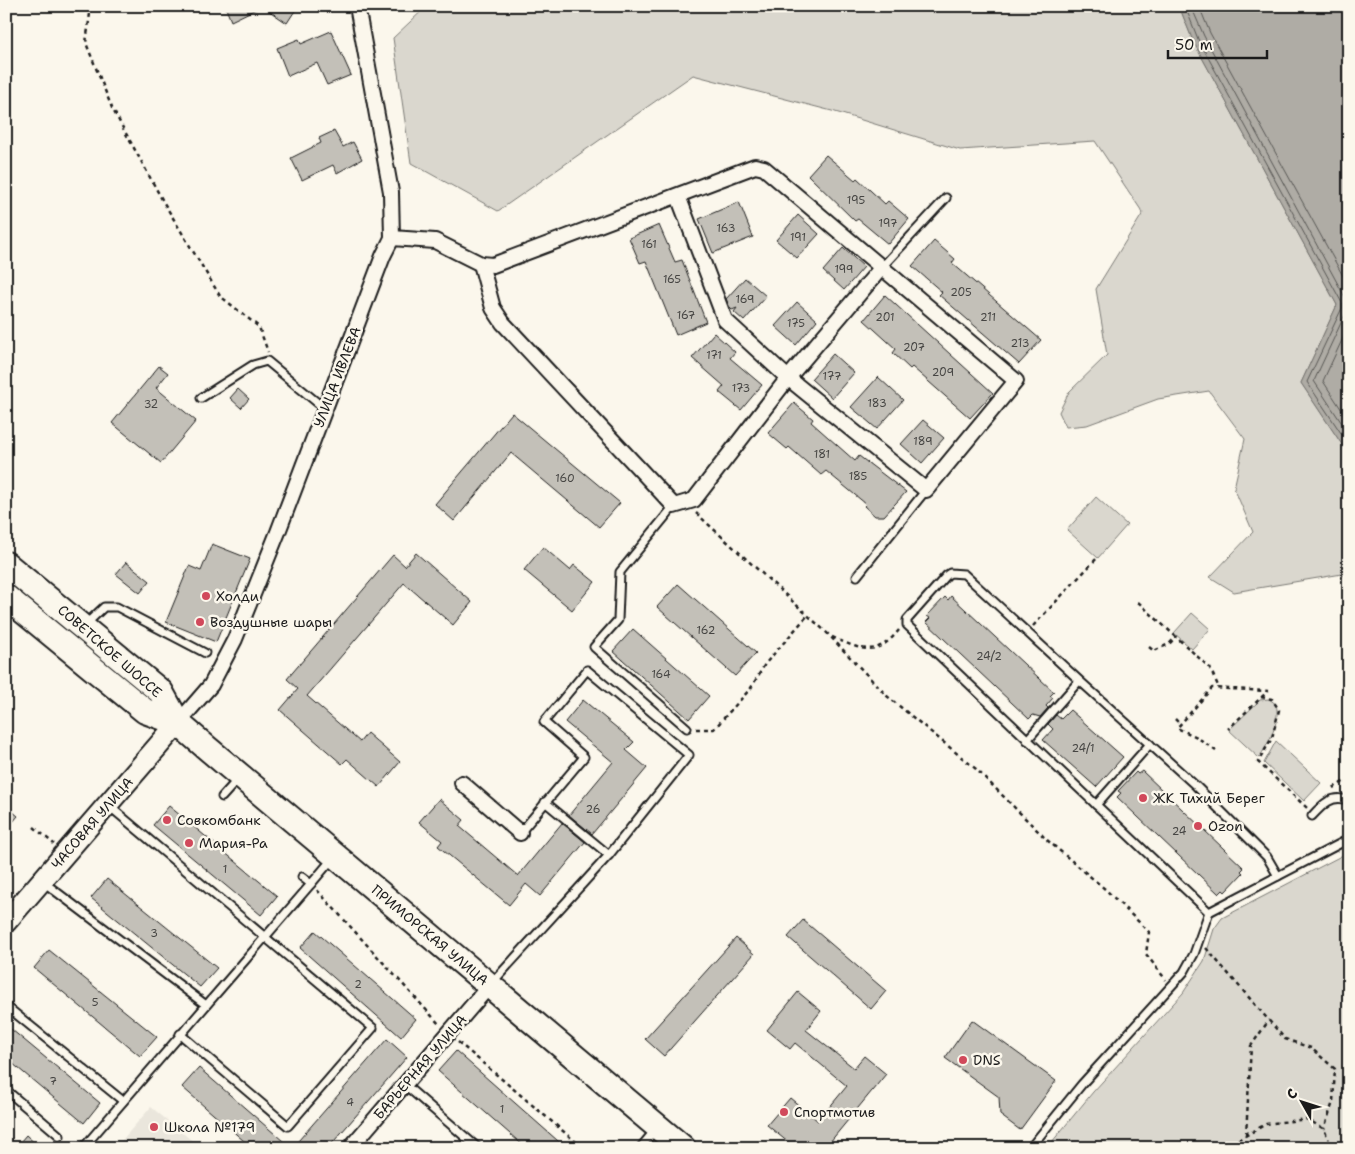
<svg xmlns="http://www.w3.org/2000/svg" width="1355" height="1154" viewBox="0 0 1355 1154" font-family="'Shantell Sans',sans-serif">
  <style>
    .built { fill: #eae6dc }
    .green { fill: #dad7ce; stroke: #7b7a75 }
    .water { fill: #afaca5; stroke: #74726e }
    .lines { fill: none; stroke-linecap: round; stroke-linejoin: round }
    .shore { stroke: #575653; stroke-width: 1 }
    .building { fill: #c3c0b8; stroke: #1c1c1c }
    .service-casing { stroke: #1c1c1c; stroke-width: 11 }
    .minor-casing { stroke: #1c1c1c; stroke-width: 18 }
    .secondary-casing { stroke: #1c1c1c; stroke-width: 24 }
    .trunk-casing { stroke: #1c1c1c; stroke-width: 28 }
    .path { stroke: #1c1c1c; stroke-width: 2.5; stroke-dasharray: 4 4; stroke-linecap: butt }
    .service { stroke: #fbf7ec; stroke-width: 7 }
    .minor { stroke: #fbf7ec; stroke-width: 14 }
    .secondary { stroke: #fbf7ec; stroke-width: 20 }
    .trunk { stroke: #fbf7ec; stroke-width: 24 }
    .poi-dot { fill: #d1495b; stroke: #fbf7ec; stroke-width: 2 }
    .labels { text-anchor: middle; stroke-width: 5; stroke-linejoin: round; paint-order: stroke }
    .number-label { font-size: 11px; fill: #464543 }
    .street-label { font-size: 14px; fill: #1c1c1c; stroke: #fbf7ec }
    .poi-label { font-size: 14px; fill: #1c1c1c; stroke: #fbf7ec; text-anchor: start }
  </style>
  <rect width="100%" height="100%" fill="#fbf7ec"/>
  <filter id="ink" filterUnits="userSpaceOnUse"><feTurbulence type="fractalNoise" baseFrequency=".02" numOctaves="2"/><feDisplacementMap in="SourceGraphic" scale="10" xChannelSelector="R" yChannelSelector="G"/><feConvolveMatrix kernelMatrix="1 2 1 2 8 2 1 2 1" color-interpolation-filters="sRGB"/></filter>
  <g filter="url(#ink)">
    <!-- built -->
    <polygon class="built" points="151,1107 201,1148 115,1148"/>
    <!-- green -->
    <g class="green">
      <polygon points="427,6 1179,6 1193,41 1337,305 1301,383 1349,455 1349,581 1342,574 1234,592 1210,577 1253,532 1234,488 1245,439 1209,391 1158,399 1087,425 1066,427 1059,412 1069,392 1107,355 1096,289 1143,213 1095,141 960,150 832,111 693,75 498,211 411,163 393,38"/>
      <polygon points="1096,497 1127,525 1098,558 1067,530"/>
      <polygon points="1192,613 1210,629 1192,649 1174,633"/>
      <path d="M1269,699L1276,704C1281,722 1268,744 1259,758L1229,730L1260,700Z"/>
      <polygon points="1276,741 1321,783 1304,801 1264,763"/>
      <polygon points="1343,855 1349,856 1349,1148 1047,1148 1093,1092 1183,993 1204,961 1214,929 1222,918"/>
    </g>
    <!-- water -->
    <polygon class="water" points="1179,6 1349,6 1349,455 1301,383 1337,305 1193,41"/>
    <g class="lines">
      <!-- shore -->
      <g class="shore">
        <polyline points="1185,6 1198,39 1342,303 1342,308 1307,382 1349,445"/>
        <polyline points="1191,6 1204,36 1347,301 1347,310 1314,381 1349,434"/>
        <polyline points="1199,6 1210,33 1349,287"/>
        <polyline points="1349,325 1323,381 1349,421"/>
      </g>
    </g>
    <!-- building -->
    <g class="building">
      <polygon points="225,6 262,6 231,21"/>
      <polygon points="262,6 298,6 287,23"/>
      <polygon points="331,31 351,75 327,85 317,63 288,76 277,48 299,39 301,44"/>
      <polygon points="334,131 343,147 353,142 362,159 337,173 333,165 302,180 291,158 321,143 319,138"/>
      <polygon points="826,155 855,180 857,178 885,204 888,201 909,219 888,244 858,219 855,221 808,175"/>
      <polygon points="739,202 753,237 713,253 699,219"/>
      <polygon points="798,215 819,234 797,258 776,240"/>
      <polygon points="659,225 675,262 682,260 706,322 676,335 646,261 640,263 629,238"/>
      <polygon points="934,241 955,259 952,263 1041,340 1019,364 939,295 942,292 912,266"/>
      <polygon points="843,248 864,267 844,290 823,271"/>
      <polygon points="745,278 766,296 744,321 734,312 737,308 732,310 730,308 726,299"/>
      <polygon points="885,295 993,393 970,418 912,367 910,369 893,353 896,349 864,320"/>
      <polygon points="797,302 817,320 796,345 775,326"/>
      <polygon points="714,333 735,352 730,358 762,385 741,410 719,392 724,386 692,358"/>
      <polygon points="833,354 854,373 832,398 811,379"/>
      <polygon points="159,366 168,373 156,388 196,421 161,463 112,423"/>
      <polygon points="878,377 903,400 877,429 851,407"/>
      <polygon points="238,389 249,399 241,408 230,398"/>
      <polygon points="794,403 813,419 811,422 855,461 859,456 906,492 884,516 875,516 864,506 866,504 826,471 821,475 789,447 787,449 768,433"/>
      <polygon points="512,413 620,503 599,527 511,453 454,521 435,504"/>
      <polygon points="923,420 944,438 922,463 901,444"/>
      <polygon points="212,544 250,559 216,642 166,622 189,566 201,571"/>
      <polygon points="543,547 570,570 574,565 595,582 572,610 524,570"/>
      <polygon points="416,553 472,602 453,625 404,583 307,696 360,742 367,733 400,762 379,787 347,759 342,764 280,710 298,689 287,679 393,555 405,566"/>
      <polygon points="126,562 150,581 140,593 116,574"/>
      <polygon points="678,584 756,653 735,676 657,607"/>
      <polygon points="951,596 1054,692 1050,696 1053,698 1046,706 1048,708 1040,717 1033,715 1029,719 926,622 930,618 927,616 945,597 948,600"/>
      <polygon points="633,629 709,696 689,719 613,651"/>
      <polygon points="583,700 634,742 626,750 647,768 592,834 569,815 613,762 565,722"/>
      <polygon points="1070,710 1123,757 1096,787 1043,740 1053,729 1048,724 1056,715 1061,719"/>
      <polygon points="1142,771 1244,868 1241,871 1243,873 1225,892 1223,890 1219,894 1117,797 1121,793 1118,791 1136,772 1138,774"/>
      <polygon points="439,799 464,820 459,826 518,876 562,823 585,842 540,896 526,884 509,905 438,846 442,841 419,822"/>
      <polygon points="6,806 18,816 6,830"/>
      <polygon points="169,806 277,896 261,915 153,825"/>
      <polygon points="107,879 217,968 200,987 91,898"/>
      <polygon points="803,920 886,991 871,1009 788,937"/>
      <polygon points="315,931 416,1019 401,1037 300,948"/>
      <polygon points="736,938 754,954 664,1056 645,1039"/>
      <polygon points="49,950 157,1037 140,1056 34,968"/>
      <polygon points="798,992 821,1011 806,1030 854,1068 864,1056 886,1074 825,1148 795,1148 767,1125 790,1098 818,1121 847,1086 795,1043 790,1049 767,1030"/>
      <polygon points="972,1020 1056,1081 1020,1130 1000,1115 999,1097 945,1058"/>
      <polygon points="6,1025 100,1103 84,1123 6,1058"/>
      <polygon points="387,1039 407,1057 328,1148 292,1148"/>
      <polygon points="456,1051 566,1148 526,1148 438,1071"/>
      <polygon points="199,1068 291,1148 252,1148 182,1087"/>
      <polygon points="26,1135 40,1148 15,1148"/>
    </g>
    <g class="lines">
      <!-- service casing -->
      <g class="service-casing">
        <g id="service">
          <polyline points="882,267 946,198"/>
          <polyline points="201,398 253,365 267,361 325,409"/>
          <polyline points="674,506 620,572 618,620 594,647 687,728"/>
          <polyline points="857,576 926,490"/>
          <polyline points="85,625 104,607 117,607 205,653"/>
          <polyline points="1027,740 1079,681"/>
          <polyline points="222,797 239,778"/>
          <polyline points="108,805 373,1028 288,1126 180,1034"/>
          <polyline points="1096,805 1150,744"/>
          <path d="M1312,816C1322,805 1333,793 1349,801"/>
          <polyline points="520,833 584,757 544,722 587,670 689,755 609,855"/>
          <polyline points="302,877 311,884 333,858"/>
          <polyline points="42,881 206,1005"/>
          <polyline points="1209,912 907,625 907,620 947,575 950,573 964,574 1081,682 1196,786 1267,857 1278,876"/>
          <polyline points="491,984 609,855 545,802"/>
          <polyline points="6,1006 123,1101"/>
          <polyline points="404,1084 478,1148"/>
          <polyline points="6,1090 60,1136"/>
          <polyline points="83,1148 311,884"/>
          <polyline points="640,1148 656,1129"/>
          <polyline points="1030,1148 1082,1084 1184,972 1194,954 1209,912 1349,839"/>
        </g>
      </g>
      <!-- minor casing -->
      <g class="minor-casing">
        <g id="minor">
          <polyline points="392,238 435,241 481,264 493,265 755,166 764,168 1016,381 926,490 788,378 725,320 678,196"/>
          <polyline points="481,264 493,308 503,323 674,506 694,500 788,378 882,267"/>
          <polyline points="178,723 211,685 235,639 278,532 383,256 392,238 391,192 357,6"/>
          <polyline points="462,783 520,833"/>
          <polyline points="350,1148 490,985"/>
        </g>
      </g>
      <!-- secondary casing -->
      <g class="secondary-casing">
        <polyline id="secondary" points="6,922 178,723"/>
      </g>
      <!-- trunk casing -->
      <g class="trunk-casing">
        <g id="trunk">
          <polyline points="6,564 161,692 178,723 207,748 683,1148"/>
          <polyline points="6,597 145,711 178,723"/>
        </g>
      </g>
      <!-- path -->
      <g class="path">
        <polyline points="91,6 86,43 112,108 164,203 220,296 259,327 268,352"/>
        <polyline points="696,513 826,632 887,696 976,769 1047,840 1105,889 1149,932 1146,954 1166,980"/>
        <polyline points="1138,602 1210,668 1219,688"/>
        <polyline points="1033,626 1098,557"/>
        <path d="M832,637C862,650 876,658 899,630"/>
        <polyline points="1149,647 1154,651 1169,644 1176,637"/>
        <polyline points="1261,697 1272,699 1279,710 1272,738 1258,762 1307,808"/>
        <polyline points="1175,719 1180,724"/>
        <polyline points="696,729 714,729 751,688 765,664 808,615"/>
        <polyline points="1216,751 1197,737 1177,728 1212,688 1268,691 1228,729"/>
        <polyline points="1333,788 1345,781 1349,783"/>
        <polyline points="34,827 54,844"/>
        <polyline points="317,890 440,1025"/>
        <polyline points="1206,948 1285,1039 1311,1048 1335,1069 1333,1102 1324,1129"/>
        <polyline points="458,1042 583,1148"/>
        <polyline points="1246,1135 1251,1046 1269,1020"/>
        <polyline points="1224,1148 1266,1124 1307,1119 1324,1129 1332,1148"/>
      </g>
      <!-- service -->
      <use href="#service" class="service"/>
      <!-- minor -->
      <use href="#minor" class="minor"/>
      <!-- secondary -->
      <use href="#secondary" class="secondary"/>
      <!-- trunk -->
      <use href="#trunk" class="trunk"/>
    </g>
  </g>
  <!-- markers -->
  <g class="poi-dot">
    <circle cx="206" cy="596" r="5"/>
    <circle cx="200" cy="622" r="5"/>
    <circle cx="1143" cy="798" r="5"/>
    <circle cx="167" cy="820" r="5"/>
    <circle cx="1198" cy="826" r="5"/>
    <circle cx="189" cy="843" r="5"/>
    <circle cx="963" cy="1060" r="5"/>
    <circle cx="784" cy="1112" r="5"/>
    <circle cx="154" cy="1127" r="5"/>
  </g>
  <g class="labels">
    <!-- number labels -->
    <g class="number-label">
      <text x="856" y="204">195</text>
      <text x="888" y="227">197</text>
      <text x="726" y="232">163</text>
      <text x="798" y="241">191</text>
      <text x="649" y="248">161</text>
      <text x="844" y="273">199</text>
      <text x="672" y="283">165</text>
      <text x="961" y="296">205</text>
      <text x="745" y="303">169</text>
      <text x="686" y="319">167</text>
      <text x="885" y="321">201</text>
      <text x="988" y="321">211</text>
      <text x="796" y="327">175</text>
      <text x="1020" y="347">213</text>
      <text x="914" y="351">207</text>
      <text x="714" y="359">171</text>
      <text x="943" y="376">209</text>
      <text x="832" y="380">177</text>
      <text x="741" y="392">173</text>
      <text x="877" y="407">183</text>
      <text x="151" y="408">32</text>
      <text x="923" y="445">189</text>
      <text x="822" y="458">181</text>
      <text x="858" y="480">185</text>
      <text x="565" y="482">160</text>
      <text x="706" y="634">162</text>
      <text x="989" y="660">24/2</text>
      <text x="661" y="678">164</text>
      <text x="1083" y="752">24/1</text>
      <text x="593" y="813">26</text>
      <text x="1179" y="835">24</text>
      <text x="225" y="873">1</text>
      <text x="154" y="937">3</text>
      <text x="358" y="988">2</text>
      <text x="95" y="1006">5</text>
      <text x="53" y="1085">7</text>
      <text x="350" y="1106">4</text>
      <text x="502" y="1113">1</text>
    </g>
    <!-- street labels -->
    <g class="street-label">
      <text transform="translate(337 377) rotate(-69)" y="5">УЛИЦА ИВЛЕВА</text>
      <text transform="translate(110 651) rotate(41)" y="5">СОВЕТСКОЕ ШОССЕ</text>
      <text transform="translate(92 823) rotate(-49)" y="5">ЧАСОВАЯ УЛИЦА</text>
      <text transform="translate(430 935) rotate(40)" y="5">ПРИМОРСКАЯ УЛИЦА</text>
      <text transform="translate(420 1067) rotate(-49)" y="5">БАРЬЕРНАЯ УЛИЦА</text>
    </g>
    <!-- poi labels -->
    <g class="poi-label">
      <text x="216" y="601">Холди</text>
      <text x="210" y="627">Воздушные шары</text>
      <text x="1153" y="803">ЖК Тихий Берег</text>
      <text x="177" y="825">Совкомбанк</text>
      <text x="1208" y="831">Ozon</text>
      <text x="199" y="848">Мария-Ра</text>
      <text x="973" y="1065">DNS</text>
      <text x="794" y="1117">Спортмотив</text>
      <text x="164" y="1132">Школа №179</text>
    </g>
  </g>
  <!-- margin -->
  <rect width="1355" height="1154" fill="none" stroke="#fbf7ec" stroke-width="25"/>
  <rect x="12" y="12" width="1330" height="1129" fill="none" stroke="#1c1c1c" stroke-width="2" filter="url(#ink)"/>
  <!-- north arrow -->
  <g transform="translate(1302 1102) rotate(309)" stroke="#fbf7ec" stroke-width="4" paint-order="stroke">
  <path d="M0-4L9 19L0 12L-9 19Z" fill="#1c1c1c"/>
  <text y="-8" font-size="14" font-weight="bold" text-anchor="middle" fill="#1c1c1c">С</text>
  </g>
  <!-- scale -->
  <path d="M1168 50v8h99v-8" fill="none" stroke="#1c1c1c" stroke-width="2.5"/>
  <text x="1175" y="50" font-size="15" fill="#1c1c1c" stroke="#fbf7ec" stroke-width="4" paint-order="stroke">50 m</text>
</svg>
